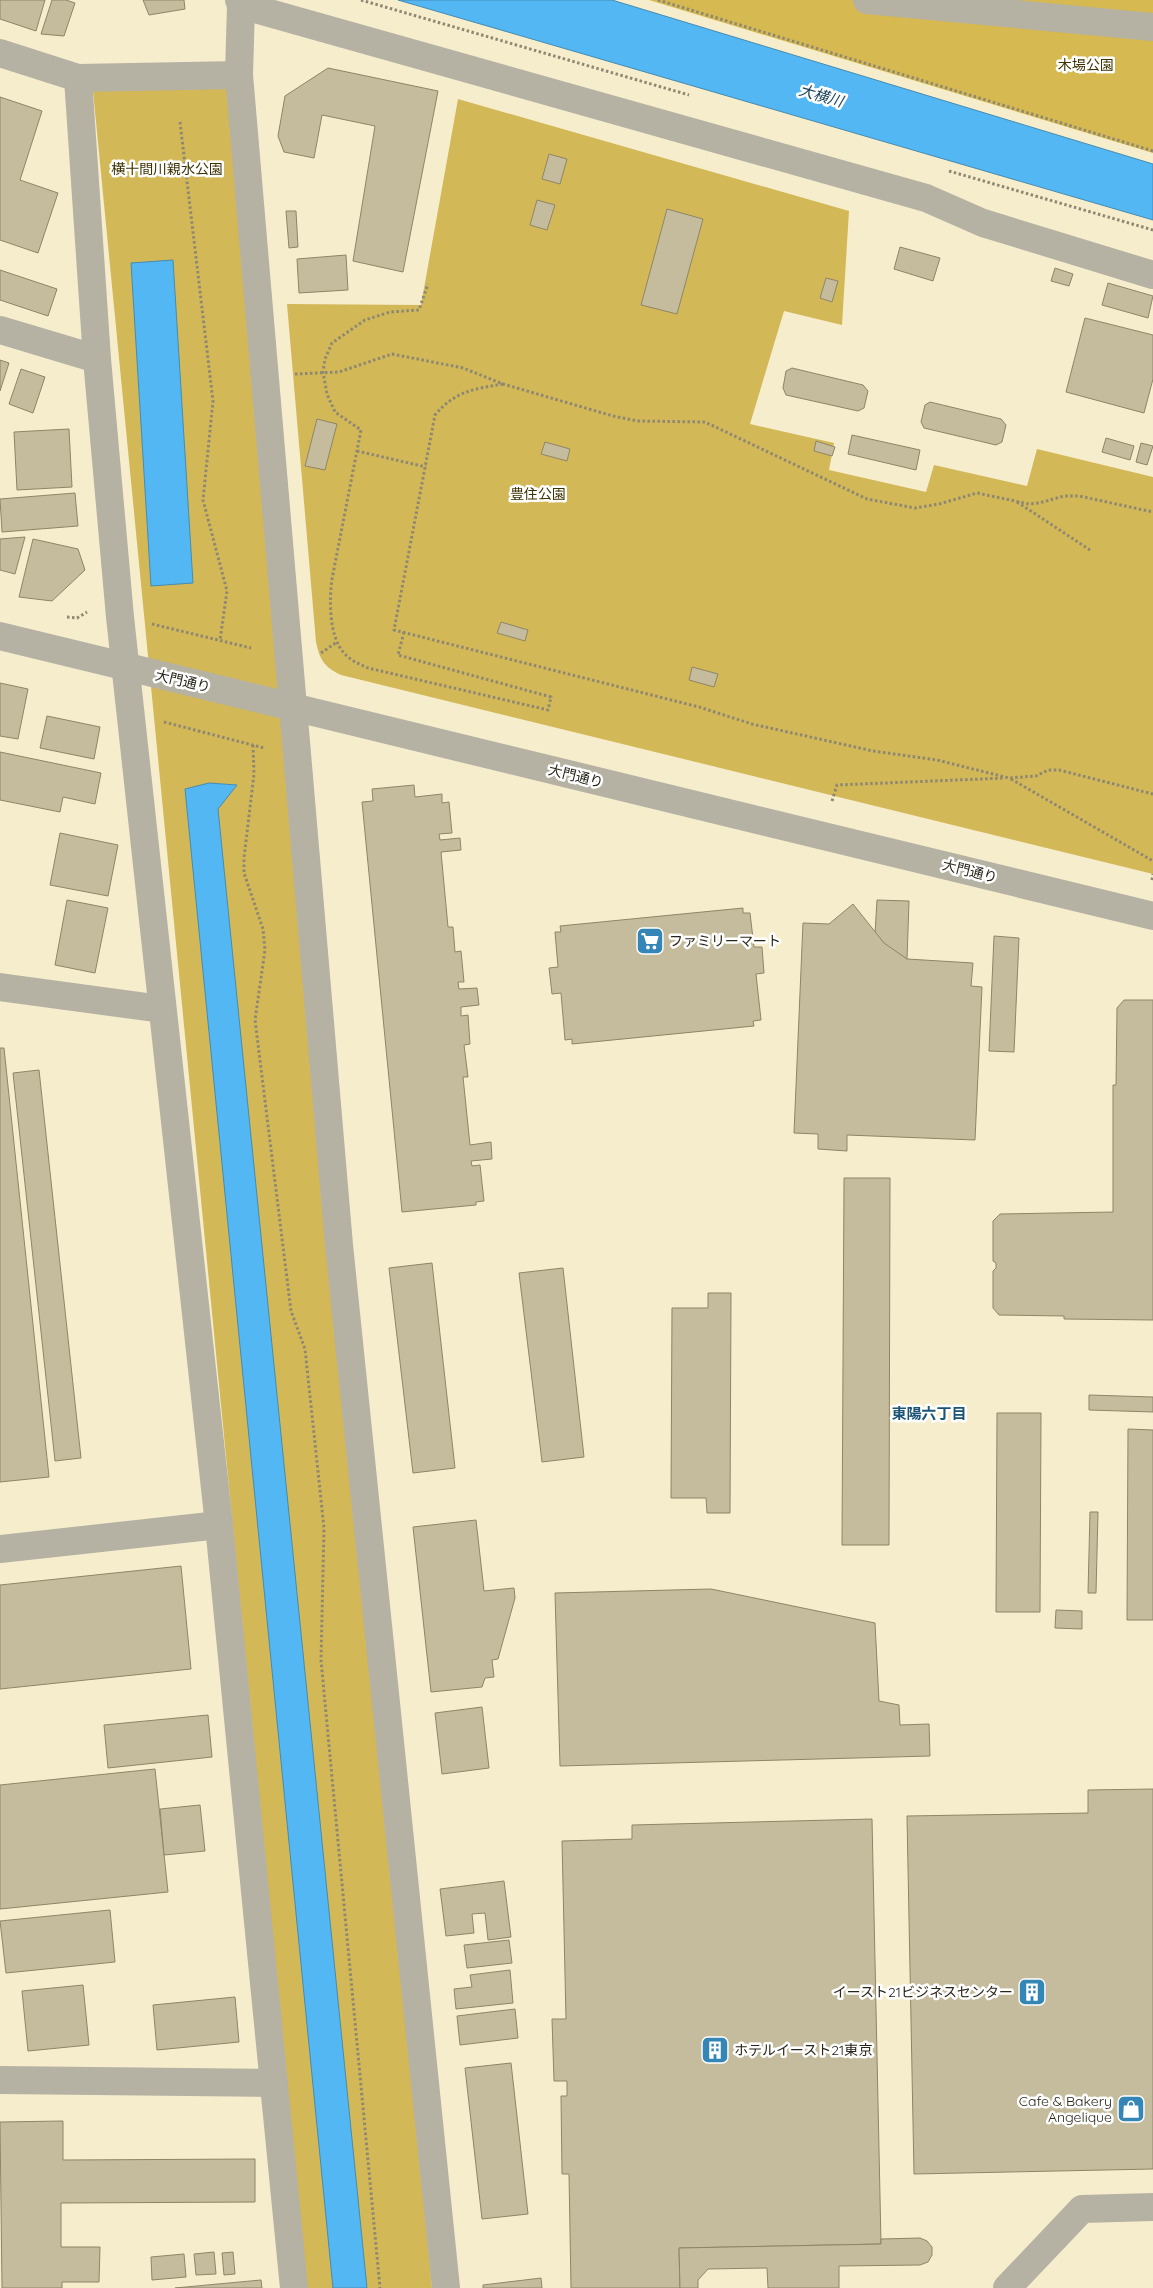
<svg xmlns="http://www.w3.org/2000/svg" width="1153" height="2288" viewBox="0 0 1153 2288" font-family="Quicksand,'Noto Sans JP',sans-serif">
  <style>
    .green { fill: #d3b858 }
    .forest { fill: #d6b951 }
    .water { fill: #53b7f3; stroke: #468bb1 }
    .building { fill: #c5bc9d; stroke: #8e8568 }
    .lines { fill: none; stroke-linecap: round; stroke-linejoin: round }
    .path { stroke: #8e8872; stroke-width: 3; stroke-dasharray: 2.5 2.5; stroke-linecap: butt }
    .minor { stroke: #b5b1a3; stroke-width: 28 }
    .labels { text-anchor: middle; stroke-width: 5; stroke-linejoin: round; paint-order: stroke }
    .park-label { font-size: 14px; fill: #3d3102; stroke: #fff }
    .street-label { font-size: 14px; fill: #272418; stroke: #fff }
    .poi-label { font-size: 14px; fill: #272418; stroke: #fff; text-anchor: start }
    .water-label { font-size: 15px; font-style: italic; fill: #1a435c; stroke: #fff }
    .neighbourhood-label { font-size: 15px; font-weight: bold; fill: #1b5476; stroke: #fff }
  </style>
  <rect width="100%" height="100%" fill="#f6edcc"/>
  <!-- green -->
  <g class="green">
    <polygon points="227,88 432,2288 307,2288 93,91"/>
    <path d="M458,99L849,211L842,325L784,311L750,424L834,443L829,470L926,492L934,465L1027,486L1037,449L1153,477V874L341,675C324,667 320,660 316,642L287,304L421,305Z"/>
  </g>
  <!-- forest -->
  <polygon class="forest" points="649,0 1153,0 1153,153"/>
  <!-- water -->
  <g class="water">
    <polygon points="398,0 612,0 1153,164 1153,220"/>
    <polygon points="173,260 193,583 151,586 131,263"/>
    <polygon points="209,783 237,785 218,809 367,2288 333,2288 185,789"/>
  </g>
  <!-- building -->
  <g class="building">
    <polygon points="0,0 45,0 36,31 0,19"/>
    <polygon points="52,0 66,0 75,3 64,36 41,34"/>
    <polygon points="143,0 184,0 185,9 149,15"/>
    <polygon points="328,68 438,91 403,272 353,261 375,126 322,115 314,158 284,152 278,136 285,96"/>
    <polygon points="0,97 42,111 20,180 58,193 38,253 0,240"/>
    <polygon points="549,154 567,159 560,184 542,179"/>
    <polygon points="537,200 555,205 547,230 530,225"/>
    <polygon points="667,209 703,219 677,314 641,305"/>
    <polygon points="286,211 296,211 298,247 289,248"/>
    <polygon points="900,247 940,258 933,281 894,269"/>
    <polygon points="346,255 348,290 299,293 297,259"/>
    <polygon points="1055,268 1073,274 1069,286 1051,281"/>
    <polygon points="0,270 57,289 48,316 0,300"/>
    <polygon points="826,278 838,281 832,302 820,298"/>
    <polygon points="1108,283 1153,296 1148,318 1102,305"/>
    <polygon points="1085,318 1153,335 1153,379 1144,413 1066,392"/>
    <polygon points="0,360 9,363 0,391"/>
    <polygon points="792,368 863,385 868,391 864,408 858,411 786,395 783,388 786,371"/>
    <polygon points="21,369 45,377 33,413 9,404"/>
    <polygon points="930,402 1001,419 1006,425 1002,442 996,445 924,428 921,422 925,405"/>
    <polygon points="317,419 337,424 325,470 305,466"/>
    <polygon points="69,429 72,487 17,490 14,432"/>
    <polygon points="852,435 920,450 916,470 848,454"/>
    <polygon points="1106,438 1134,446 1130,460 1102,452"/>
    <polygon points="816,441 835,447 832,456 814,451"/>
    <polygon points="545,442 570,449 567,461 541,454"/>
    <polygon points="1141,443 1153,446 1147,465 1136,462"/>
    <polygon points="75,493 78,526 2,532 0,499"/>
    <polygon points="25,537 15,574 0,570 0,539"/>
    <polygon points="33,539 78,549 85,570 52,601 19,597"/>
    <polygon points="501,622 528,630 525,641 497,633"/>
    <polygon points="692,667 718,674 714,687 689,680"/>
    <polygon points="0,683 28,689 18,739 0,736"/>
    <polygon points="47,716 100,727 94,759 40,748"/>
    <polygon points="0,752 101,773 95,804 63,797 60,812 0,800"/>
    <polygon points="414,785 415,797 442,794 442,803 449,802 452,833 439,834 440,840 460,838 461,850 441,852 448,927 453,927 455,952 461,951 464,982 458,982 459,989 477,988 479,1005 461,1007 461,1016 468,1015 470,1044 464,1045 468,1077 463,1077 470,1145 491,1142 492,1159 471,1161 472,1166 480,1165 484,1201 476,1202 476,1205 402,1212 362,802 373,801 372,789"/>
    <polygon points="60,833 118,845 108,896 50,885"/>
    <polygon points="67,900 108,908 95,973 55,965"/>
    <polygon points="877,900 909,901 907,959 891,950 875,934"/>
    <polygon points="853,904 884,943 907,959 973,963 971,986 982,987 975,1140 847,1135 847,1151 818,1149 818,1134 794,1133 803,923 829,924"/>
    <polygon points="743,908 743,913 750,913 754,947 762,947 764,973 756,974 761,1020 753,1021 754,1026 572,1044 572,1039 565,1040 561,993 552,994 549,968 558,967 555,932 561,932 560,926"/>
    <polygon points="994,936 1019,938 1014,1052 989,1051"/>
    <polygon points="1124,1000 1153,1000 1153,1320 1064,1319 1064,1316 999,1315 993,1308 993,1271 996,1268 996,1263 993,1261 993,1221 1000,1214 1113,1212 1113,1085 1116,1085 1117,1008"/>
    <polygon points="0,1048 4,1048 49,1477 0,1482"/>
    <polygon points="39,1070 81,1458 55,1461 13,1073"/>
    <polygon points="844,1178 890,1178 889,1545 842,1545"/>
    <polygon points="432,1263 455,1468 413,1473 389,1268"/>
    <polygon points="563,1268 584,1457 542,1462 519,1273"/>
    <polygon points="708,1293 731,1293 730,1513 707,1513 706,1498 671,1498 672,1308 708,1308"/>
    <polygon points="1089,1395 1153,1397 1153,1412 1089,1410"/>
    <polygon points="997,1413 1041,1413 1040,1612 996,1612"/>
    <polygon points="1128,1429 1153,1430 1153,1620 1127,1620"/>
    <polygon points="1090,1512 1098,1512 1096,1593 1088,1593"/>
    <polygon points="476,1520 484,1591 514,1588 515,1598 498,1659 492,1660 494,1677 485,1678 482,1687 431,1692 413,1527"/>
    <polygon points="181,1566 191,1669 0,1689 0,1585"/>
    <polygon points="711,1589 875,1623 879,1701 899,1705 900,1725 929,1724 930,1756 560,1766 555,1593"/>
    <polygon points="1056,1610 1082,1611 1082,1629 1055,1628"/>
    <polygon points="482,1707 489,1768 442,1774 435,1713"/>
    <polygon points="208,1715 212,1757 108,1768 104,1725"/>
    <polygon points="155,1769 168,1892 0,1909 0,1785"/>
    <polygon points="1153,1789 1153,2169 914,2174 907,1816 1088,1813 1088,1790"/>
    <polygon points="200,1805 205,1851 164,1855 160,1809"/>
    <polygon points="872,1819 881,2244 679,2248 680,2288 571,2288 569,2174 562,2174 561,2096 567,2096 567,2081 554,2081 552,2019 566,2019 562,1841 632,1839 632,1825"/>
    <polygon points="504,1881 511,1937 488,1940 485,1913 472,1914 474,1933 446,1936 440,1889"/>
    <polygon points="110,1910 115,1962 6,1973 0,1921"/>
    <polygon points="509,1940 512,1963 467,1968 464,1945"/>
    <polygon points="510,1970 513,2003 456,2009 454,1989 472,1987 470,1975"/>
    <polygon points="83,1985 89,2045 28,2051 22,1991"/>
    <polygon points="235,1997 239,2042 157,2050 153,2005"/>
    <polygon points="515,2009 518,2038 460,2045 457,2016"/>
    <polygon points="511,2063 528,2214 482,2219 465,2068"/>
    <polygon points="63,2121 63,2160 255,2159 255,2202 61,2203 61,2247 100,2247 99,2282 62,2282 62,2288 2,2288 0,2122"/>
    <polygon points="920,2238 927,2241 932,2247 932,2255 928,2262 920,2265 839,2266 839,2288 768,2288 767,2268 708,2269 698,2280 698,2288 680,2288 679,2248 881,2244 881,2239"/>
    <polygon points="214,2252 216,2274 196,2275 194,2254"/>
    <polygon points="233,2252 235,2274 224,2275 222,2253"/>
    <polygon points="184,2254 186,2277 152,2280 151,2257"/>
    <polygon points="541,2278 542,2288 483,2288 483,2285"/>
    <polygon points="261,2280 262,2288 175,2288"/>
  </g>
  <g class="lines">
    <!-- path -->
    <g class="path">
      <polyline points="361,0 689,95"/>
      <polyline points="658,0 1153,151"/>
      <polyline points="180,122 213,401 203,500 227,591 220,640"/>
      <polyline points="949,171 1153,230"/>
      <polyline points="295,374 339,372 392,354 463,368 503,384 613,416 637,421 705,422 867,499 915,508 939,504 977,493 1029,504 1039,503 1064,496 1079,496 1153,512"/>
      <path d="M503,384C474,389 455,391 435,415L394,630L699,707L752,724L873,751L937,760L1009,778L1036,776L1048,770H1059L1153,794"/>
      <polyline points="357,451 426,467"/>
      <polyline points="1017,502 1090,550"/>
      <polyline points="67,617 77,618 87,612"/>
      <polyline points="152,624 251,648"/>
      <path d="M404,632L398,655L551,697L548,710L368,668C359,664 350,660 344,653C329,637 329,600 332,579L361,430L335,412L327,394L323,372L325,359L332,343L365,320L390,312L419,310L428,284"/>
      <polyline points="321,653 337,642"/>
      <polyline points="164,722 264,748"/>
      <polyline points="253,745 254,774 244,858 244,873 263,929 265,950 255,1020 291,1311 305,1349 324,1528 321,1660 380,2288"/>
      <polyline points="1011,779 1153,861"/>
      <polyline points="832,801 837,785 1005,778"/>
      <polyline points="1152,880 1153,874"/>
    </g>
    <!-- minor -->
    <g class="minor">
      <polyline points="239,0 241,5 239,75 339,1245 446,2288"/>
      <polyline points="867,0 1153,27"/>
      <polyline points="241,5 926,198 983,223 1153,275"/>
      <polyline points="0,53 78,78 239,75"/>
      <polyline points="78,78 97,359 120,617 219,1525 294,2288"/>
      <polyline points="0,330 97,359"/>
      <polyline points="0,636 1153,916"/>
      <polyline points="0,987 162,1009"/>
      <polyline points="0,1549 219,1525"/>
      <polyline points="0,2080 274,2083"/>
      <polyline points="1007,2288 1082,2209 1153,2207"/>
    </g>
  </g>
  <!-- icons -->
  <defs>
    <g id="supermarket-square" transform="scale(1.4375)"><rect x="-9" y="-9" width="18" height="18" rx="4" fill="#3486b7" stroke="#fff"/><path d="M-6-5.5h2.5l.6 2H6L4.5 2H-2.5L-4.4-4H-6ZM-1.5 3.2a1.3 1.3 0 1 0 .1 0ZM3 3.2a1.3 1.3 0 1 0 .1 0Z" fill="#fff"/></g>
    <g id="building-square" transform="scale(1.4375)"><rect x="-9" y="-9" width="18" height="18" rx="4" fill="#3486b7" stroke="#fff"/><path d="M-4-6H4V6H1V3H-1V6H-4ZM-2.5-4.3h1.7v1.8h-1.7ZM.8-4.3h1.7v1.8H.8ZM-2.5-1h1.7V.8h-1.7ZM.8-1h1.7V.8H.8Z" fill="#fff"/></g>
    <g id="shop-square" transform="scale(1.4375)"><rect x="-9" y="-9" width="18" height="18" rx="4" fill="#3486b7" stroke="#fff"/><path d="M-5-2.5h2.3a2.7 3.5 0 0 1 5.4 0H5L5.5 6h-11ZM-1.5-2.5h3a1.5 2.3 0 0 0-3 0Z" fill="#fff"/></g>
  </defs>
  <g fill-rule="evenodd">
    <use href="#supermarket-square" x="650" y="941"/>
    <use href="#building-square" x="1032" y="1992"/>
    <use href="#building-square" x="715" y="2050"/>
    <use href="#shop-square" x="1131" y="2109"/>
  </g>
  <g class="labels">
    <!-- park labels -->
    <g class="park-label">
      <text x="1086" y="70">木場公園</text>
      <text x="167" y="174">横十間川親水公園</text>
      <text x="538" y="499">豊住公園</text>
    </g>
    <!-- street labels -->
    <g class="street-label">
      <text transform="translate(183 681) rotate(13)" y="5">大門通り</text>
      <text transform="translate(576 776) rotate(14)" y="5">大門通り</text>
      <text transform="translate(970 871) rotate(14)" y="5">大門通り</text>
    </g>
    <!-- poi labels -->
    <g class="poi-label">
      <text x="669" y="946">ファミリーマート</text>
      <text x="1013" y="1997" text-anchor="end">イースト21ビジネスセンター</text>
      <text x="734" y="2055">ホテルイースト21東京</text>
      <text x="1112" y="2106" text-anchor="end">Cafe &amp; Bakery<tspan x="1112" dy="16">Angelique</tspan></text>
    </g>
    <!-- water labels -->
    <g class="water-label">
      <text transform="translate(821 96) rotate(16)" y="5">大横川</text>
    </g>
    <!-- neighbourhood labels -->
    <g class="neighbourhood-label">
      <text x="929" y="1419">東陽六丁目</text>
    </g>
  </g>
</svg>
